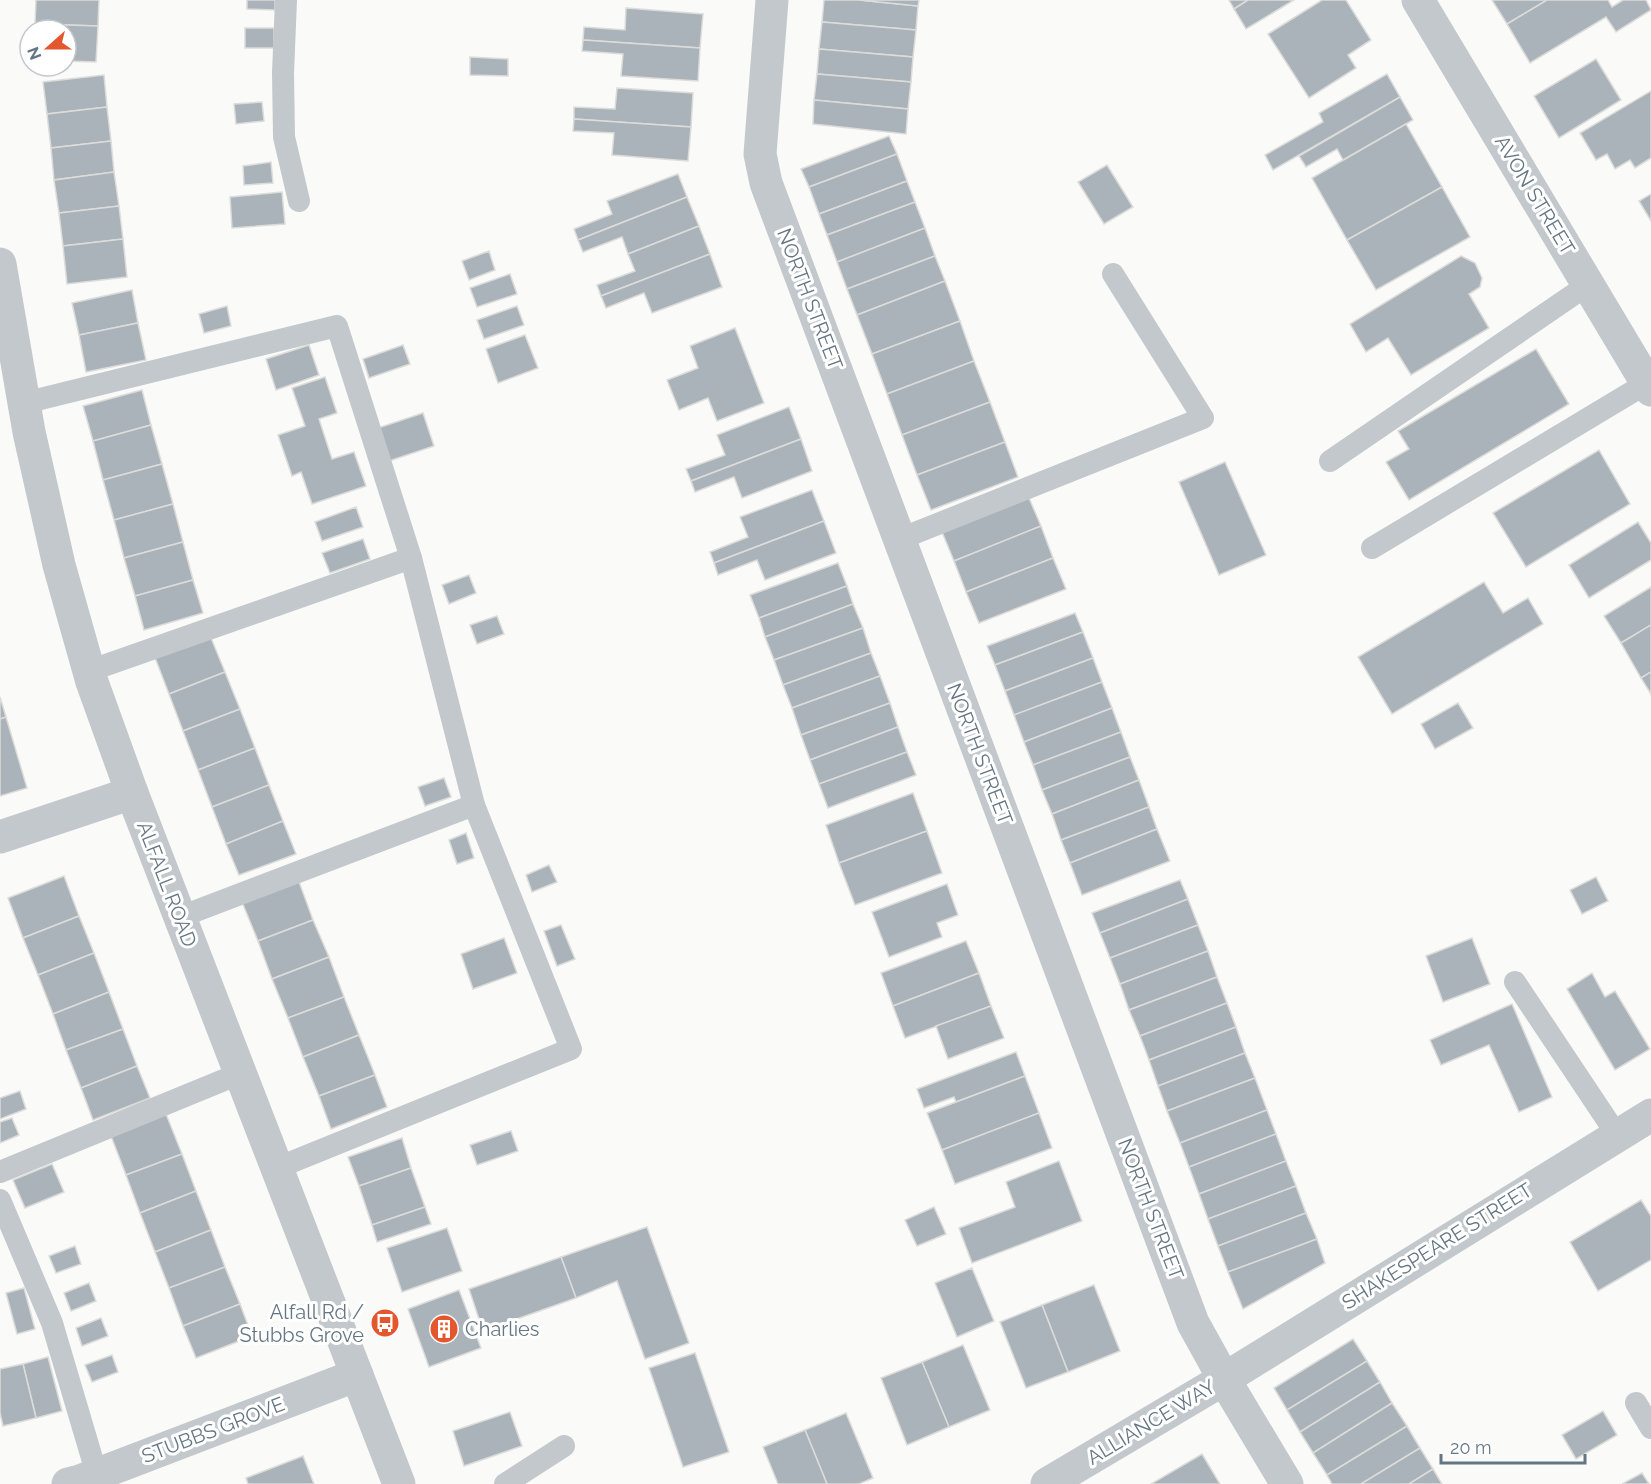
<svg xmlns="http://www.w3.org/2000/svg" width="1651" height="1484" viewBox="0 0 1651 1484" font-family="Raleway,sans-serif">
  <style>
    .building { fill: #aab3b9; stroke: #dcdcda; stroke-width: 1.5 }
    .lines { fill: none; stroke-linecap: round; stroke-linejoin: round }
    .lane { stroke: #c3c8cc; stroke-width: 22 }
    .street { stroke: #c3c8cc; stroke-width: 33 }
    .labels { text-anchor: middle; stroke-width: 6; stroke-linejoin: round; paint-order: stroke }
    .street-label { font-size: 20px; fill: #657683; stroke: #fff }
    .poi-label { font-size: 20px; fill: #657683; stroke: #fff; text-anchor: end }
  </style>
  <rect width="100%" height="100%" fill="#fafaf8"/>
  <!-- building -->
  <g class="building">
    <polygon points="36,0 99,0 98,26 35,24"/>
    <polygon points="247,0 275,0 275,10 247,9"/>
    <polygon points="824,0 859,0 918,6 916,30 822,22"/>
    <polygon points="859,0 919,0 918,6"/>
    <polygon points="1229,0 1248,0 1234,9"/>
    <polygon points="1248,0 1294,0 1246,29 1234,9"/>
    <polygon points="1322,0 1346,0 1371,40 1348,55 1356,68 1309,98 1268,34"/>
    <polygon points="1492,0 1547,0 1507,24"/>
    <polygon points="1547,0 1608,0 1612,7 1623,0 1646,0 1651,10 1616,32 1606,17 1530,63 1507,24"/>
    <polygon points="626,8 703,14 700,48 583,40 584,27 625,30"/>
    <polygon points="822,22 916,30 913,57 819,49"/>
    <polygon points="35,24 98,26 96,62 66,61 66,30 35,30"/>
    <rect x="245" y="28" width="29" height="20"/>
    <polygon points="583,40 700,48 698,81 621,76 623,54 582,51"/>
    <polygon points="819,49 913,57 911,82 817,74"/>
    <polygon points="470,57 508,59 508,76 470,75"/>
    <polygon points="1596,59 1621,100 1559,138 1534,96"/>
    <polygon points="817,74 911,82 908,109 814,100"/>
    <polygon points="1387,74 1400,97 1273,170 1265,155 1323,122 1319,113"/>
    <polygon points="104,75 107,107 47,114 43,82"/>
    <polygon points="617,88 693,93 691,127 574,119 574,107 615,109"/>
    <polygon points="1651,91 1651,158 1635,168 1630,160 1615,169 1607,154 1596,160 1580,133"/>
    <polygon points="1400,97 1413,120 1343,160 1337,149 1306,167 1299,156"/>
    <polygon points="814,100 908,109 906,134 813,124"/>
    <polygon points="262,102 264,121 236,124 234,104"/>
    <polygon points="107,107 111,141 51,148 47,114"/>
    <polygon points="574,119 691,127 688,161 612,155 614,133 573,131"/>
    <polygon points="1406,124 1442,187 1347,240 1312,178"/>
    <polygon points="889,136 897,154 809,187 801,169"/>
    <polygon points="111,141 114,172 54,180 51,148"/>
    <polygon points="897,154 907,181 819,214 809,187"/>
    <polygon points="271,162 273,183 244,185 243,166"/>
    <polygon points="1107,165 1133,207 1104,224 1078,182"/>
    <polygon points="114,172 119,206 59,213 54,180"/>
    <polygon points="678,174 687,197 578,240 574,229 612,214 607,201"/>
    <polygon points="907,181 915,202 827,235 819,214"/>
    <polygon points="1442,187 1470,237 1376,290 1347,240"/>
    <polygon points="282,192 285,224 232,228 230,197"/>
    <polygon points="1651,194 1651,221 1639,201"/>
    <polygon points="687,197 699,226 628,254 622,237 583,252 578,240"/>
    <polygon points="915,202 925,228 837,262 827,235"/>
    <polygon points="119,206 123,239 63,246 59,213"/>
    <polygon points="699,226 710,254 601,296 597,285 635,271 628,254"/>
    <polygon points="925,228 935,256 847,289 837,262"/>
    <polygon points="123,239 127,277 67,284 63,246"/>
    <polygon points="489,251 495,270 469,280 462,261"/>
    <polygon points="710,254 722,287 652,313 644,293 606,308 601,296"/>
    <polygon points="935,256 945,281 857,315 847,289"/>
    <polygon points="1461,256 1475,263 1482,278 1480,287 1469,294 1489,328 1411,375 1388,338 1366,352 1350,324"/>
    <polygon points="510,274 517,294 477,307 470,288"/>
    <polygon points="945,281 960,321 872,354 857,315"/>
    <polygon points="132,290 138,323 79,335 72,303"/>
    <polygon points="227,306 231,326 204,333 199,314"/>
    <polygon points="517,306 524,325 484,339 477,320"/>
    <polygon points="960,321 974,361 887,394 872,354"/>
    <polygon points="138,323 146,360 86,372 79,335"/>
    <polygon points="735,328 764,403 717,421 708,398 679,410 667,380 698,368 690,346"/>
    <polygon points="525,335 538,368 498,383 486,349"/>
    <polygon points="309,345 319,375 276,390 266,359"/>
    <polygon points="403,345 410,364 369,378 363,359"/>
    <polygon points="1536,349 1569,404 1409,500 1386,462 1409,449 1398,431"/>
    <polygon points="974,361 990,402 902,435 887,394"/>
    <polygon points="325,377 337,413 319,419 332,459 354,452 366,486 312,504 301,472 292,476 278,435 305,426 292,388"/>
    <polygon points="142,390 151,425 93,441 83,406"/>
    <polygon points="990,402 1005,442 917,475 902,435"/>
    <polygon points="789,407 801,439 691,481 686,469 725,455 717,435"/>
    <polygon points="423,413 434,446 386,462 375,429"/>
    <polygon points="151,425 162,464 103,480 93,441"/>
    <polygon points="801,439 812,471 742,498 734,477 695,492 691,481"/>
    <polygon points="1005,442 1018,477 931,510 917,475"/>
    <polygon points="1599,450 1630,504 1526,567 1493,513"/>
    <polygon points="1225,462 1266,555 1219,575 1179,482"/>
    <polygon points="162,464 173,504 114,520 103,480"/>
    <polygon points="812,490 824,521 714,563 710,552 748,537 740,517"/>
    <polygon points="1029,498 1041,526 954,561 942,532"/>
    <polygon points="173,504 183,542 124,558 114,520"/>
    <polygon points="356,507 363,527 322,541 315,522"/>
    <polygon points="824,521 836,553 765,580 757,560 718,575 714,563"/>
    <polygon points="1638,522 1651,543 1651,560 1589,598 1569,565"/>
    <polygon points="1041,526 1053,558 966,592 954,561"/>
    <polygon points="363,539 370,559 330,573 322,553"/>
    <polygon points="183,542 193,580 135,596 124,558"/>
    <polygon points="1053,558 1066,589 979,623 966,592"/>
    <polygon points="838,563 847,586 759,618 750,595"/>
    <polygon points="469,575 476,593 449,604 442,585"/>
    <polygon points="193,580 203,613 144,630 135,596"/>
    <polygon points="1484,582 1503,613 1528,598 1543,624 1392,714 1358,657"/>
    <polygon points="847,586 853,604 765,637 759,618"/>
    <polygon points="1651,587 1651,625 1621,643 1604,616"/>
    <polygon points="853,604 863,628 774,660 765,637"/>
    <polygon points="1075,613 1083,632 995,665 987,646"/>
    <polygon points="497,616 504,634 477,644 470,625"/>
    <polygon points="1651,625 1651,672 1641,678 1621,643"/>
    <polygon points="863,628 871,653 783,685 774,660"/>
    <polygon points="1083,632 1093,658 1005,691 995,665"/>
    <polygon points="209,633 225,672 169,694 154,655"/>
    <polygon points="871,653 880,676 792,708 783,685"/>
    <polygon points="1093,658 1102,682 1014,715 1005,691"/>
    <polygon points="225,672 240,709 183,731 169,694"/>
    <polygon points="1651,672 1651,694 1641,678"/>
    <polygon points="880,676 890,703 801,735 792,708"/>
    <polygon points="1102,682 1112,708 1024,742 1014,715"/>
    <polygon points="0,697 6,717 0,719"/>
    <polygon points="890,703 898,727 810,760 801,735"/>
    <polygon points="1458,703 1473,728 1435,749 1421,724"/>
    <polygon points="1112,708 1121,732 1033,765 1024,742"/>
    <polygon points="240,709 255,748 198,770 183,731"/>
    <polygon points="6,717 27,788 0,796 0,719"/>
    <polygon points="898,727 907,752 819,784 810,760"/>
    <polygon points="1121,732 1130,757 1042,790 1033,765"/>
    <polygon points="255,748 269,785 212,807 198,770"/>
    <polygon points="907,752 916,775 828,808 819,784"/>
    <polygon points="1130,757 1139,780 1052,814 1042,790"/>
    <polygon points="444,778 451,797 425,806 418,787"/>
    <polygon points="1139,780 1149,807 1061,840 1052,814"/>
    <polygon points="269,785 283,821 226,844 212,807"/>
    <polygon points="913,793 927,831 839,863 826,825"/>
    <polygon points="1149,807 1157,829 1070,863 1061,840"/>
    <polygon points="283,821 296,854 239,875 226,844"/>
    <polygon points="1157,829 1170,861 1082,895 1070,863"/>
    <polygon points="927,831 942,873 855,905 839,863"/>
    <polygon points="466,833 474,858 457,864 449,840"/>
    <polygon points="549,865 557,882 532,892 526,875"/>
    <polygon points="64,876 79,916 23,938 8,898"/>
    <polygon points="1596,877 1608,901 1582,914 1570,890"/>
    <polygon points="298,879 313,920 258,941 242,902"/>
    <polygon points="1180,880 1188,899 1100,933 1092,913"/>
    <polygon points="947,884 958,915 937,923 942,937 889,957 872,912"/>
    <polygon points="1188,899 1198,925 1110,958 1100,933"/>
    <polygon points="79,916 94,953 38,975 23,938"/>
    <polygon points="313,920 329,957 272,979 258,941"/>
    <polygon points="561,925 575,959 557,966 544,931"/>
    <polygon points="1198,925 1208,951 1120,984 1110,958"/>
    <polygon points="504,938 517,973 473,989 461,954"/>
    <polygon points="1472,938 1490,984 1443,1002 1426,956"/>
    <polygon points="966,941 979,973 893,1006 881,973"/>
    <polygon points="1208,951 1217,977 1129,1010 1120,984"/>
    <polygon points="94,953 109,992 53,1014 38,975"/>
    <polygon points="329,957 344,997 288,1018 272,979"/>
    <polygon points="979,973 991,1006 905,1038 893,1006"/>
    <polygon points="1592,973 1605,997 1615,991 1650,1049 1615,1070 1567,989"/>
    <polygon points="1217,977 1227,1003 1140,1036 1129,1010"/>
    <polygon points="109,992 123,1029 66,1050 53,1014"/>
    <polygon points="344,997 359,1035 303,1057 288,1018"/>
    <polygon points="1227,1003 1236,1027 1149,1060 1140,1036"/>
    <polygon points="1512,1004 1552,1097 1519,1112 1489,1045 1441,1065 1430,1040"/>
    <polygon points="991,1006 1004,1038 948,1059 936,1026"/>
    <polygon points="1236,1027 1245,1053 1158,1086 1149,1060"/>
    <polygon points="123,1029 137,1066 81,1088 66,1050"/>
    <polygon points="359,1035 375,1075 319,1096 303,1057"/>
    <polygon points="1016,1052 1025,1076 956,1102 954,1097 924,1108 917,1089"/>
    <polygon points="1245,1053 1255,1078 1167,1111 1158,1086"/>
    <polygon points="137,1066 150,1098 93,1120 81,1088"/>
    <polygon points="375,1075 387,1107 331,1129 319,1096"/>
    <polygon points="1025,1076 1039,1113 942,1150 927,1113"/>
    <polygon points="1255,1078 1267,1110 1180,1143 1167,1111"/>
    <polygon points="20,1091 26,1109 0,1119 0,1098"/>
    <polygon points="1267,1110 1276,1134 1189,1167 1180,1143"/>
    <polygon points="1039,1113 1052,1148 955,1184 942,1150"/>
    <polygon points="166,1114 182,1154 126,1175 111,1136"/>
    <polygon points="12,1118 19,1135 0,1143 0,1122"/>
    <polygon points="511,1131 518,1151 477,1165 470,1145"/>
    <polygon points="1276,1134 1286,1161 1199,1194 1189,1167"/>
    <polygon points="402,1138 411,1168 359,1186 348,1157"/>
    <polygon points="182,1154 196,1191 140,1213 126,1175"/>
    <polygon points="1059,1161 1082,1221 972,1263 959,1228 1015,1207 1006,1182"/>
    <polygon points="1286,1161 1296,1186 1208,1219 1199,1194"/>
    <polygon points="52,1164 64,1192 25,1208 13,1180"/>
    <polygon points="411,1168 425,1207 372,1225 359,1186"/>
    <polygon points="1296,1186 1306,1213 1218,1246 1208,1219"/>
    <polygon points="196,1191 211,1230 155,1252 140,1213"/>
    <polygon points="1641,1200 1651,1216 1651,1260 1598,1291 1570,1242"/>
    <polygon points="425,1207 431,1224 377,1242 372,1225"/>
    <polygon points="934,1207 946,1234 917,1246 905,1220"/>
    <polygon points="1306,1213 1317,1239 1228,1272 1218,1246"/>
    <polygon points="647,1227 689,1343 645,1359 617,1281 576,1298 561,1257"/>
    <polygon points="447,1228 462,1271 402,1292 387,1248"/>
    <polygon points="211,1230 225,1267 169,1288 155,1252"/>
    <polygon points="1317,1239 1325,1263 1243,1309 1228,1272"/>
    <polygon points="75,1246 81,1264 56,1273 49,1256"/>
    <polygon points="561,1257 576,1298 483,1331 469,1289"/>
    <polygon points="225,1267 240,1304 183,1326 169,1288"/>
    <polygon points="972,1268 994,1321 957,1337 935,1283"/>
    <polygon points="89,1283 96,1301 71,1311 64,1293"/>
    <polygon points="1094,1285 1120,1351 1068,1372 1042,1305"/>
    <polygon points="24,1288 35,1329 17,1334 6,1293"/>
    <polygon points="459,1290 481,1348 429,1367 408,1309"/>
    <polygon points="240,1304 252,1336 196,1358 183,1326"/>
    <polygon points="1042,1305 1068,1372 1026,1388 1000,1322"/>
    <polygon points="101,1318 108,1336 82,1346 76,1328"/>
    <polygon points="1353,1339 1367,1361 1287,1410 1274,1388"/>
    <polygon points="963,1345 990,1410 949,1427 922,1362"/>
    <polygon points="695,1353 729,1452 683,1467 649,1368"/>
    <polygon points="112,1355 118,1372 92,1382 85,1365"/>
    <polygon points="48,1357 62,1411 36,1418 23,1364"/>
    <polygon points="1367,1361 1380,1382 1300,1432 1287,1410"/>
    <polygon points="922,1362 949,1427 907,1445 881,1378"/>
    <polygon points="23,1364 36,1418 3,1426 0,1413 0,1369"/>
    <polygon points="1380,1382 1392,1403 1313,1453 1300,1432"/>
    <polygon points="1392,1403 1407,1426 1327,1475 1313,1453"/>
    <polygon points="1603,1411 1617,1435 1576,1459 1562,1435"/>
    <polygon points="510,1412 522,1446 464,1466 453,1431"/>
    <polygon points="846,1413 873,1478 859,1484 827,1484 805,1430"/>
    <polygon points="1407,1426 1420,1448 1361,1484 1332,1484 1327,1475"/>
    <polygon points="805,1430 827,1484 778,1484 763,1447"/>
    <polygon points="1420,1448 1433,1469 1409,1484 1361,1484"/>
    <polygon points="1202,1454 1220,1484 1151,1484"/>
    <polygon points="303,1456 314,1484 248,1484 246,1478"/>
    <polygon points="1433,1469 1442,1484 1409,1484"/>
    <polygon points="1642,1473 1649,1484 1622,1484"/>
  </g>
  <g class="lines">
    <!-- lane -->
    <g class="lane">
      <polyline points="286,0 283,73 284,137 299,201"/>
      <polyline points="24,403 337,326 411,558 89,671"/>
      <polyline points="1330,461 1589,284"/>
      <polyline points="900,539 1203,418 1113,274"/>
      <polyline points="1372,548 1647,383"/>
      <polyline points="180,917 474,805 411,558"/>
      <polyline points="1515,982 1617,1135"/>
      <polyline points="277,1168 571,1049 474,805"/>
      <polyline points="0,1172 241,1073"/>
      <polyline points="0,1200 52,1323 97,1475"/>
      <polyline points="1636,1403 1651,1428"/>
      <polyline points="505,1484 564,1446"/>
    </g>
    <!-- street -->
    <g class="street">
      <polyline points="772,0 760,154 766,183 1193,1323 1224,1379 1287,1484"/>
      <polyline points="1418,0 1651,390"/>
      <polyline points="0,264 29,432 59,565 92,682 132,793 399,1484"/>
      <polyline points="0,837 132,793"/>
      <polyline points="68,1484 80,1481 357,1375"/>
      <polyline points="1047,1484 1224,1379 1651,1115"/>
    </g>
  </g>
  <!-- icons -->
  <defs>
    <g id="bus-disc" transform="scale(1.5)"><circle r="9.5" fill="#e4572e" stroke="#fff"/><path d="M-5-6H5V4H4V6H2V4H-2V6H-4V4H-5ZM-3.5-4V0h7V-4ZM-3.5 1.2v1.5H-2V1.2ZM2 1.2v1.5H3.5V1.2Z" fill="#fff"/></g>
    <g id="building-disc" transform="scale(1.5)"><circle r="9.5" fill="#e4572e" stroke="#fff"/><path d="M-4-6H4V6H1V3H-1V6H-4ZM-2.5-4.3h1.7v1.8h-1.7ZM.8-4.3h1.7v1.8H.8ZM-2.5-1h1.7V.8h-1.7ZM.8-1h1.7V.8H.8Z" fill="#fff"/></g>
  </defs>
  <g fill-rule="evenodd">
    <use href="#bus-disc" x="385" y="1323"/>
    <use href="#building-disc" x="444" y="1329"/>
  </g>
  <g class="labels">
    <!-- street labels -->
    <g class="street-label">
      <text transform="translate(1535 195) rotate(59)" y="7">AVON STREET</text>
      <text transform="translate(810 299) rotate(69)" y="7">NORTH STREET</text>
      <text transform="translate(980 754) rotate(69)" y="7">NORTH STREET</text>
      <text transform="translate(167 884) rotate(69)" y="7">ALFALL ROAD</text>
      <text transform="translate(1151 1209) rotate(69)" y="7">NORTH STREET</text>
      <text transform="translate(1437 1246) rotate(-32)" y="7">SHAKESPEARE STREET</text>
      <text transform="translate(1151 1422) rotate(-31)" y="7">ALLIANCE WAY</text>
      <text transform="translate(213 1430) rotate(-21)" y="7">STUBBS GROVE</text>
    </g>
    <!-- poi labels -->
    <g class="poi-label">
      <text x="364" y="1319">Alfall Rd /<tspan x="364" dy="23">Stubbs Grove</tspan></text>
      <text x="465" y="1336" text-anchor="start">Charlies</text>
    </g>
  </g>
  <!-- north arrow -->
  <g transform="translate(48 48) rotate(249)"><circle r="28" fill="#ffffff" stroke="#c1c8cd" stroke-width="1.5"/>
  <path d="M0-4.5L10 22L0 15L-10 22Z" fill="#e4572e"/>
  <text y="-9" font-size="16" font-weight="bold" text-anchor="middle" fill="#657683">N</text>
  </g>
  <!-- scale -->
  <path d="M1441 1454v9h144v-9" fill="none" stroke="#657683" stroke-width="3"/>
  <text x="1450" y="1454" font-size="18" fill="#657683" stroke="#ffffff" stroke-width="4.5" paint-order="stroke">20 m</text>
</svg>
